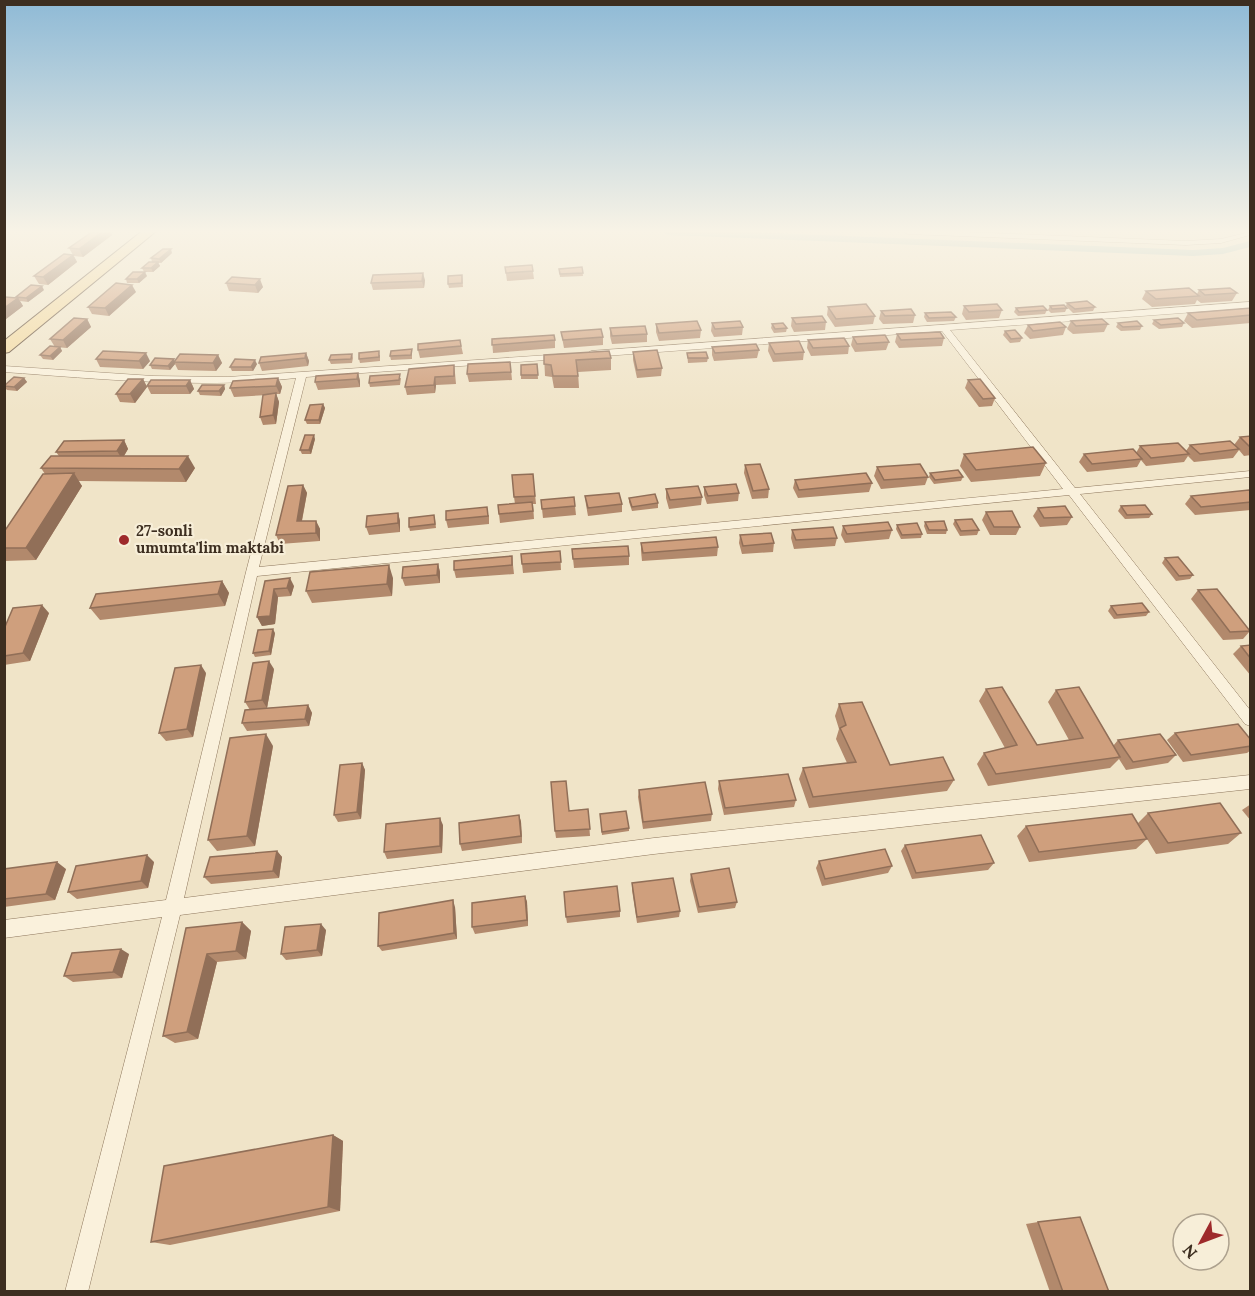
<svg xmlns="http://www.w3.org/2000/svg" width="1255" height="1296" viewBox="0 0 1255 1296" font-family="Lora,serif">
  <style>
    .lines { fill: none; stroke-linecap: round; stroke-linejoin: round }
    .canal { fill: #a9c4bc; fill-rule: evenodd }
    .street-casing { stroke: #8d765c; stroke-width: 1 }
    .primary-casing { stroke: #5b4430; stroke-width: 2 }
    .street { fill: #faf1dc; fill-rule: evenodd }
    .primary { fill: #f3d9a0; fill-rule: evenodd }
    .wall { fill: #b2896c }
    .shaded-wall { fill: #916f58 }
    .building { fill: #cf9f7d; stroke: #916f58; stroke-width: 1.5 }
    .poi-dot { fill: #9e2a2b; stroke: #f7eed8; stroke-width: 2 }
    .labels { text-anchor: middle; stroke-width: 4.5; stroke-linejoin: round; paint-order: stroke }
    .poi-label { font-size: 15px; font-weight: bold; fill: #3d2e20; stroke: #f7eed8; text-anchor: start }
  </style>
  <rect width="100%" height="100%" fill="#f0e4c8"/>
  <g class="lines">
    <!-- canal -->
    <polygon class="canal" points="662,232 748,232 1193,250 1223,248 1250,241 1250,247 1223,254 1193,256 667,235"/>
    <!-- street casing -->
    <g class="street-casing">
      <g id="street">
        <polygon points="904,232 965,232 1186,241 1221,239 1250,232 1250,235 1221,243 1186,245 908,234"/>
        <path d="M1250,302V308L950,330L1075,488L1250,471V477L1080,494L1250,710V726L1245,724L1069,495L257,576L184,898L654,838L1250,775V789L654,854L180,915L88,1292H65L162,917L4,938V920L166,900L246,572L296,378C199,389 102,379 4,372V366L153,376L228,377L563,354V358L560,359L306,377L259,567L1063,489L942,331L591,357L586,354L591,351Z"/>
      </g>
    </g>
    <!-- primary casing -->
    <g class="primary-casing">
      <polygon id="primary" points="141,232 155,232 9,352 4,353 4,341"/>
    </g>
    <!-- street -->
    <use href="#street" class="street"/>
    <!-- primary -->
    <use href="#primary" class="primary"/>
  </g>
  <!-- wall -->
  <g class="wall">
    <polygon points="92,232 111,232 112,235 83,257 74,256 77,262 48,285 39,284 34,276 73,255 69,248"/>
    <polygon points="172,253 161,263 158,263 160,266 153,272 144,272 142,268 152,262 151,258"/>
    <polygon points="532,265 534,279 507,281 505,267"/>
    <polygon points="582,267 583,276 560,277 559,269"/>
    <polygon points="462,275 463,287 449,288 448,284"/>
    <polygon points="147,276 139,283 127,283 126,279"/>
    <polygon points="232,277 263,287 258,293 229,291 226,283"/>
    <polygon points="425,280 424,288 373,290 371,283"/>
    <polygon points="44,290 28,302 20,301 23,306 6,319 4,319 4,297 16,298 16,297"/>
    <polygon points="1199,290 1237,293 1232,301 1201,303 1197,300 1195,304 1152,307 1142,299 1146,291 1197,294"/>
    <polygon points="136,292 109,316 92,314 88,307"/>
    <polygon points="1067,303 1095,307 1093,311 1073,313 1066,306"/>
    <polygon points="964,306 1002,310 999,318 966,320 962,314"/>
    <polygon points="1050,306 1067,308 1065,312 1051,313 1048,310"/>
    <polygon points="828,307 875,316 873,324 835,327 827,315"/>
    <polygon points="1016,308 1047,310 1045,314 1018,316 1014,312"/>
    <polygon points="1251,308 1251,323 1192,328 1184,321 1188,313"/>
    <polygon points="881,311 915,315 913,323 883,324 879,319"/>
    <polygon points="925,313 956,317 954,321 927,322 924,317"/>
    <polygon points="792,318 826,322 825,330 794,332 791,326"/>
    <polygon points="87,319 91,327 67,348 55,347 50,339"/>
    <polygon points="1154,320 1184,323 1182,327 1159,329 1152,324"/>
    <polygon points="1071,321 1108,324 1104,332 1073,334 1067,329"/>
    <polygon points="712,323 743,327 742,335 714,337 711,331"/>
    <polygon points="1118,323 1142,326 1140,330 1121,331 1116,327"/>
    <polygon points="656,324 701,330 700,338 659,341 656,332"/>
    <polygon points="772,324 787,328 786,332 774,333 771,328"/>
    <polygon points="1028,325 1066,327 1063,335 1030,339 1024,333"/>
    <polygon points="610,328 647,334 647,342 612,344 610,336"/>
    <polygon points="1005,331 1022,338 1020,342 1010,343 1003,335"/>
    <polygon points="561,332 603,337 603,345 564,348"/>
    <polygon points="897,334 944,338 942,346 899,348 895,342"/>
    <polygon points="853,337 889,342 886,350 855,352 851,345"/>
    <polygon points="492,339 555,340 555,348 493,353"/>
    <polygon points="460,340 463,354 420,358 418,350"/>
    <polygon points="808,340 849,346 848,354 811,356 807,348"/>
    <polygon points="769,343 804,352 803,360 773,362 768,351"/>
    <polygon points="60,347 62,351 53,360 43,359 40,355"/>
    <polygon points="712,347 759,350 757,358 714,361 712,355"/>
    <polygon points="633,352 662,368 661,376 637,378 633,360"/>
    <polygon points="306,353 309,361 308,366 262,371 259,363"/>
    <polygon points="412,353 412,359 391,360 390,356"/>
    <polygon points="687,353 708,358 707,362 688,363"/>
    <polygon points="352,354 353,358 352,363 331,364 329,360"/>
    <polygon points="218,355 222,363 216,371 178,370 175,364 170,370 152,369 150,365"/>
    <polygon points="380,355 380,361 360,363 359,359"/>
    <polygon points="544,355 611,358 611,370 578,372 579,388 554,388 552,377 545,376"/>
    <polygon points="96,359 150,361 143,369 100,367"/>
    <polygon points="257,364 253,371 232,371 230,367"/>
    <polygon points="537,364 538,379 521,379 521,375"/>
    <polygon points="454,365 455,373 456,384 436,385 435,393 407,395 405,387"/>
    <polygon points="511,370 512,380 469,382 467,374"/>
    <polygon points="358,373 360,381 360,387 318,390 315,382"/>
    <polygon points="24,378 27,382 17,391 7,390 4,387 4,385"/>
    <polygon points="278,378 282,387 280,394 276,394 279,402 276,424 263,425 260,417 267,395 234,397 230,388"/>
    <polygon points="401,378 400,385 370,387 369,383"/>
    <polygon points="143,379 147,387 135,403 120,402 116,394"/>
    <polygon points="190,380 194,389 190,394 151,394 147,386"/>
    <polygon points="968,380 995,398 992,406 979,407 965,388"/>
    <polygon points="224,385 225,389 221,396 200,395 198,391"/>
    <polygon points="323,404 325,408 320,424 307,424 305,420"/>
    <polygon points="1251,436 1251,455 1244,456 1239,450 1233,458 1194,462 1188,456 1184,462 1146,466 1141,460 1137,467 1087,472 1079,462 1084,454 1136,453 1140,446 1186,451 1190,445 1234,445 1240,437"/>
    <polygon points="315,439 311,454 302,454 300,450"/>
    <polygon points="124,440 128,449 124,456 195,468 186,482 78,481 82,486 36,560 4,561 4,529 6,529 45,474 41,468 59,456 56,452"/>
    <polygon points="964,454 1046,463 1040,476 971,482 960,466"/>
    <polygon points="745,465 769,489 768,498 752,499 744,473"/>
    <polygon points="877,467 928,477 925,485 881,489 874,476"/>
    <polygon points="930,473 963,477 961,481 934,484 929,477"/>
    <polygon points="533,474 536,504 533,504 534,519 500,523 498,505 515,504 514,497"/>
    <polygon points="795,480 872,483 869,492 798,498 793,488"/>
    <polygon points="303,485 307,493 302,521 316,521 320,529 320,541 280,544 276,535"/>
    <polygon points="704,487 739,493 738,501 707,504 704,495"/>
    <polygon points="666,489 702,497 701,505 669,509 666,498"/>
    <polygon points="1251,492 1251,510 1195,515 1185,504 1191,496"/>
    <polygon points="585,496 622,504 622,512 588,516 586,505"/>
    <polygon points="629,498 658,503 658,508 632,511 629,502"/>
    <polygon points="541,500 575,506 576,515 543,518"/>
    <polygon points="1121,506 1152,514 1149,518 1125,519 1118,511"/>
    <polygon points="1038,508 1072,517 1067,525 1040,527 1033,516"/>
    <polygon points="986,512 1020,527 1016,535 990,535 982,520"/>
    <polygon points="398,513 400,521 400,532 369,535 366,527"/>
    <polygon points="489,515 489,524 448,528 446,520"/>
    <polygon points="435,519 436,528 410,531 409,527"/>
    <polygon points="955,520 979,530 977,535 960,536 953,524"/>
    <polygon points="925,522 947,530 946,534 927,534 924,526"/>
    <polygon points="897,525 922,534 921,538 901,539 896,529"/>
    <polygon points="843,526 892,530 889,539 845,543 841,535"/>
    <polygon points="792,530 837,538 835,546 794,549 791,538"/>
    <polygon points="740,535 774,543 773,552 742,554 739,543"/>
    <polygon points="641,543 718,547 717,556 642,561 641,551"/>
    <polygon points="572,549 629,556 629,565 574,568"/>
    <polygon points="560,551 561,570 523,573 522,564"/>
    <polygon points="512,556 514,574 456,578 454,570"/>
    <polygon points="1165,558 1193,575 1190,579 1176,581 1162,563"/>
    <polygon points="438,564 440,572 440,583 405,586 402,578"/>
    <polygon points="393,578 392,596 312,603 306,591"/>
    <polygon points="222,581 229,593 225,606 100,620 90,608"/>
    <polygon points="265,581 294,586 291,596 278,597 275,624 262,626 257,617"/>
    <polygon points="1198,590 1250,631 1243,639 1223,640 1191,599"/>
    <polygon points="1111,606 1149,612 1146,616 1114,619 1108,611"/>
    <polygon points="49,613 30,661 4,665 4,629"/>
    <polygon points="275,633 271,655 255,657 253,653"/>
    <polygon points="1251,645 1251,676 1233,654 1241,646"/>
    <polygon points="274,669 267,708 308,705 312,713 309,726 247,731 242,723 250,710 245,702"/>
    <polygon points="206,673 193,737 166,741 159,733"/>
    <polygon points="986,689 1037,745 1069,740 1048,702 1056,690 1113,746 1118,740 1176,755 1168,763 1126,770 1119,759 1110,768 988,786 977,764 984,753 1005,748 979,701"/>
    <polygon points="839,704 890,765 954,780 947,791 809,808 799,779 803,768 847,763 836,739 839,729 835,716"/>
    <polygon points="1175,733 1251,740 1251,750 1247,753 1183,762 1167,740"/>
    <polygon points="273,746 255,846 217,851 208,840"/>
    <polygon points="362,763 365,770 361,819 338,822 334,815"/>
    <polygon points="719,781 796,800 794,807 724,815 718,789"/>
    <polygon points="639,790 712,814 711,821 643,829 638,797"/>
    <polygon points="1251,804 1251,821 1242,810"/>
    <polygon points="588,809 590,836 556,838 555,831 569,811"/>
    <polygon points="1148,813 1241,833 1228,844 1156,854 1147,839 1136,849 1029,862 1017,836 1026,826 1138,823"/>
    <polygon points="600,814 629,828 629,831 602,835"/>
    <polygon points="519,815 521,822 522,843 462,851 460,844"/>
    <polygon points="443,825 442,853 387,859 384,852"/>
    <polygon points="905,845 994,863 988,870 912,879 901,851"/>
    <polygon points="277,851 282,857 279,878 211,884 204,877"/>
    <polygon points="819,861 892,866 888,873 822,886 816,868"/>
    <polygon points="154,862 148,888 77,899 68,892"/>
    <polygon points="4,869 66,869 55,900 4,907"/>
    <polygon points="691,874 737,902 735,908 698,913 690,881"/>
    <polygon points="632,883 680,911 679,917 637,923 632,890"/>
    <polygon points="525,896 527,902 528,926 475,934 472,927"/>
    <polygon points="455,907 457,939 382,951 378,946"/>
    <polygon points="620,911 620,917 567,923 566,917"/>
    <polygon points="242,922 251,931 246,959 217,962 198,1039 175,1043 163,1036 186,928"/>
    <polygon points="326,930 322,956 286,960 281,954"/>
    <polygon points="129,954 122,978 73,982 64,976"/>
    <polygon points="333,1135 343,1141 340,1211 170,1245 151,1242"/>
    <polygon points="1038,1222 1109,1292 1050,1292 1026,1224"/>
  </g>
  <!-- shaded-wall -->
  <g class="shaded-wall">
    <polygon points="102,232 111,232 112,235 83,257 79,249"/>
    <polygon points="171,249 172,253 161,263 159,259"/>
    <polygon points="73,255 77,262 48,285 43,277"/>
    <polygon points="158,262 160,266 153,272 151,268"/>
    <polygon points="145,272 147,276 139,283 137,279"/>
    <polygon points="423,273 425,280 424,288 422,281"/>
    <polygon points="260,279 263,287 258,293 255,285"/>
    <polygon points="132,285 136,292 109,316 105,308"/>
    <polygon points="42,286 44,290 28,302 26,298"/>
    <polygon points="18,298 23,306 6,319 4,316 4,308"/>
    <polygon points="87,319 91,327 67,348 63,340"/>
    <polygon points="60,347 62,351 53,360 50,356"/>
    <polygon points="146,353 150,361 143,369 139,361"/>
    <polygon points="306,353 309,361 308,366 305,358"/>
    <polygon points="218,355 222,363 216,371 213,363"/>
    <polygon points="174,359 175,364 170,370 168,366"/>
    <polygon points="255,360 257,364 253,371 251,367"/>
    <polygon points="358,373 360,381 360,387 357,379"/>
    <polygon points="435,377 436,385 435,393 434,385"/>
    <polygon points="24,378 27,382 17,391 14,387"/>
    <polygon points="278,378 282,387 280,394 276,386"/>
    <polygon points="143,379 147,387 135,403 130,394"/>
    <polygon points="190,380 194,389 190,394 186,386"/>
    <polygon points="224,385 225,389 221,396 219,391"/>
    <polygon points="276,393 279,402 276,424 273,415"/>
    <polygon points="323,404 325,408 320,424 319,420"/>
    <polygon points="314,435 315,439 311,454 309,450"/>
    <polygon points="124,440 128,449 122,459 117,451"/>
    <polygon points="188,456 195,468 186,482 179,469"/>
    <polygon points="74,473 82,486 36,560 26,548"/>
    <polygon points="303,485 307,493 300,530 297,521"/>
    <polygon points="398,513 400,521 400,532 398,523"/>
    <polygon points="316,521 320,529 320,541 316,533"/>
    <polygon points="438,564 440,572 440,583 437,575"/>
    <polygon points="389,565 393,578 392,596 387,584"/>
    <polygon points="290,578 294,586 291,596 287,588"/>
    <polygon points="222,581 229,593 225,606 218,594"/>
    <polygon points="274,589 278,597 275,624 262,626 257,617"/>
    <polygon points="42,605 49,613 30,661 23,653"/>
    <polygon points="273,629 275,633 271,655 269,651"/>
    <polygon points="269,661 274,669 267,708 262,700"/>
    <polygon points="201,665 206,673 193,737 187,729"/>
    <polygon points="308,705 312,713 309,726 305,719"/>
    <polygon points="266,734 273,746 255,846 247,836"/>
    <polygon points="362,763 365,770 361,819 357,812"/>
    <polygon points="519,815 521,822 522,843 521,836"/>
    <polygon points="440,818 443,825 442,853 440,846"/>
    <polygon points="277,851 282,857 279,878 273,871"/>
    <polygon points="147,855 154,862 148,888 141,881"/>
    <polygon points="57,862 66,869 55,900 46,894"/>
    <polygon points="525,896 527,902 528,926 527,920"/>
    <polygon points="453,900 455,907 457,939 454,933"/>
    <polygon points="242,922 251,931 246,959 236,951"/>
    <polygon points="321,924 326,930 322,956 317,950"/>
    <polygon points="121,949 129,954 122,978 113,972"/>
    <polygon points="207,954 217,962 198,1039 187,1032"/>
    <polygon points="333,1135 343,1141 340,1211 328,1207"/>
  </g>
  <!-- building -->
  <g class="building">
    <polygon points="92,232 102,232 79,249 69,248"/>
    <polygon points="163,249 171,249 159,259 151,258"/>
    <polygon points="64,254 73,255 43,277 34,276"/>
    <polygon points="149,262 158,262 151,268 142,268"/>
    <polygon points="532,265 533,271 506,273 505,267"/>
    <polygon points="582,267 583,273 560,274 559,269"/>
    <polygon points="133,272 145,272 137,279 126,279"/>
    <polygon points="423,273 422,281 371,283 373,275"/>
    <polygon points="462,275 462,283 448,284 448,276"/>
    <polygon points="232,277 260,279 255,285 226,283"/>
    <polygon points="116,283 132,285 105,308 88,307"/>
    <polygon points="31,285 42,286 26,298 16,297"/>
    <polygon points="1189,288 1199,296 1156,299 1146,291"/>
    <polygon points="1230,288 1237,293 1205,295 1199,290"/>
    <polygon points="4,297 5,297 18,298 4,308"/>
    <polygon points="1087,301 1095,307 1075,309 1067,303"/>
    <polygon points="866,304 875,316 836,319 828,307"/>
    <polygon points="997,304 1002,310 969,312 964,306"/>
    <polygon points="1064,305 1067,308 1052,309 1050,306"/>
    <polygon points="1043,306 1047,310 1019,312 1016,308"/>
    <polygon points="1251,308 1251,315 1197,320 1188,313"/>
    <polygon points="911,309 915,315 885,316 881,311"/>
    <polygon points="951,312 956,317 929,318 925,313"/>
    <polygon points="822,316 826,322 796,324 792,318"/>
    <polygon points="74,318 87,319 63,340 50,339"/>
    <polygon points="1178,318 1184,323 1161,325 1154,320"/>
    <polygon points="1102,319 1108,324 1076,326 1071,321"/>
    <polygon points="697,321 701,330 659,333 656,324"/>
    <polygon points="740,321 743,327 715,329 712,323"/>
    <polygon points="1137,321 1142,326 1123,327 1118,323"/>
    <polygon points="1060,322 1066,327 1033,331 1028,325"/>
    <polygon points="783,323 787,328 775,329 772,324"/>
    <polygon points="645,326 647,334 612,336 610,328"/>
    <polygon points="601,329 603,337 563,340 561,332"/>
    <polygon points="1015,330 1022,338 1011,339 1005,331"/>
    <polygon points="940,332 944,338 901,340 897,334"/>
    <polygon points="554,335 555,340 492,345 492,339"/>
    <polygon points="885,335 889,342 857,344 853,337"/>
    <polygon points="844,338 849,346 813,348 808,340"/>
    <polygon points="460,340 461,346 418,350 418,344"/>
    <polygon points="799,341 804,352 775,354 769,343"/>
    <polygon points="756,344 759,350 715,353 712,347"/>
    <polygon points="50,346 60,347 50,356 40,355"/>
    <polygon points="412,349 411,355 390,356 391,351"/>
    <polygon points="657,350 662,368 637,370 633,352"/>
    <polygon points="103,351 146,353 139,361 96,359"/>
    <polygon points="379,351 379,357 359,359 359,353"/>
    <polygon points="609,351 611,358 576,360 578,376 553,376 551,365 544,364 544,355"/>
    <polygon points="706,352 708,358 688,358 687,353"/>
    <polygon points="306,353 305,358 259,363 261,357"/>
    <polygon points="180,354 218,355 213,363 174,362"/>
    <polygon points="352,354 351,359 329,360 331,355"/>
    <polygon points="155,358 174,359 168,366 150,365"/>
    <polygon points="235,359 255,360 251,367 230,367"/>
    <polygon points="510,362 511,372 467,374 468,364"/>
    <polygon points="537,364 538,375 521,375 521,365"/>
    <polygon points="454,365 454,376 435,377 434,385 405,387 409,369"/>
    <polygon points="358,373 357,379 315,382 316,376"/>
    <polygon points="400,374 399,380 369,383 370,376"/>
    <polygon points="14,377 24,378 14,387 4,386"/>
    <polygon points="278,378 276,386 230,388 233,381"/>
    <polygon points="128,379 143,379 130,394 116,394"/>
    <polygon points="980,379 995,398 983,399 968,380"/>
    <polygon points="151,380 190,380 186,386 147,386"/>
    <polygon points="202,385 224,385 219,391 198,391"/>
    <polygon points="276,393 273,415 260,417 263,395"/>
    <polygon points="323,404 319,420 305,420 310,405"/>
    <polygon points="305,435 314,435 309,450 300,450"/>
    <polygon points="1251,436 1251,447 1250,447 1240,437"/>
    <polygon points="124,440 117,451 56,452 64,441"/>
    <polygon points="1230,441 1239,449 1200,454 1190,445"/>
    <polygon points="1178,443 1189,454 1151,458 1140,446"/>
    <polygon points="1033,447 1046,463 976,470 964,454"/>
    <polygon points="1133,449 1142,459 1092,464 1084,454"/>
    <polygon points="51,456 188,456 179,469 41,468"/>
    <polygon points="760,464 769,489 753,491 745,465"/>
    <polygon points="920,464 928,477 884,480 877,467"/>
    <polygon points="958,470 963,477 935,480 930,473"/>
    <polygon points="74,473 26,548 4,548 4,529 6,529 43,474"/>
    <polygon points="866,473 872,483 799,490 795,480"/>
    <polygon points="533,474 535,496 514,497 512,475"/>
    <polygon points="736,484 739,493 708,496 704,487"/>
    <polygon points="303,485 297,521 316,521 316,533 276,535 288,486"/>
    <polygon points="698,486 702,497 670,500 666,489"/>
    <polygon points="1249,490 1251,492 1251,502 1201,507 1191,496"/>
    <polygon points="619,493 622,504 588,508 585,496"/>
    <polygon points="655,494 658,503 632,507 629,498"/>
    <polygon points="574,497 575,506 542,509 541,500"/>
    <polygon points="532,502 533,511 499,514 498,505"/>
    <polygon points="1145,505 1152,514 1127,515 1121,506"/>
    <polygon points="1065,506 1072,517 1044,518 1038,508"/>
    <polygon points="487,507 488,516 446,520 446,511"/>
    <polygon points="1012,511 1020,527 994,527 986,512"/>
    <polygon points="398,513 398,523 366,527 367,516"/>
    <polygon points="434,515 435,524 409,527 409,518"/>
    <polygon points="972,519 979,530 961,531 955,520"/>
    <polygon points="944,521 947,530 929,530 925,522"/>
    <polygon points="888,522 892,530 847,534 843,526"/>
    <polygon points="917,523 922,534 902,535 897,525"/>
    <polygon points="833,527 837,538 796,540 792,530"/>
    <polygon points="771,533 774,543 743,546 740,535"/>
    <polygon points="716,537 718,547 643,553 641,543"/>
    <polygon points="628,546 629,556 573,559 572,549"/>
    <polygon points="560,551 561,562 522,564 521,554"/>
    <polygon points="512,556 512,565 454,570 454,561"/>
    <polygon points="1178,557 1193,575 1179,576 1165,558"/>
    <polygon points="438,564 437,575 402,578 403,567"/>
    <polygon points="389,565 387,584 306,591 310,572"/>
    <polygon points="290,578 287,588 274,589 270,616 257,617 265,581"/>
    <polygon points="222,581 218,594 90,608 96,594"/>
    <polygon points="1217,589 1250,631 1230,632 1198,590"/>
    <polygon points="1142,603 1149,612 1117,615 1111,606"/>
    <polygon points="42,605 23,653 4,656 4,629 13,608"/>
    <polygon points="273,629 269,651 253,653 258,630"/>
    <polygon points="1251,645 1251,659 1241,646"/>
    <polygon points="269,661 262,700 245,702 253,663"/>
    <polygon points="201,665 187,729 159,733 175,668"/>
    <polygon points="1002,687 1037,745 1083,738 1056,690 1079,687 1120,757 996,774 984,753 1017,745 986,689"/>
    <polygon points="862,702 890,765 943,757 954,780 813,797 803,768 856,762 840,728 846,725 839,704"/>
    <polygon points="308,705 305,719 242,723 245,710"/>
    <polygon points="1238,724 1251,740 1251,746 1191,755 1175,733"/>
    <polygon points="266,734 247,836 208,840 230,738"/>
    <polygon points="1160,734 1176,755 1133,762 1118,740"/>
    <polygon points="362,763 357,812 334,815 340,765"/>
    <polygon points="788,774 796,800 725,808 719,781"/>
    <polygon points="566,781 569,811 588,809 590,829 555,831 551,782"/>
    <polygon points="705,782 712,814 643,822 639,790"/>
    <polygon points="1220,803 1241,833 1168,843 1148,813"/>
    <polygon points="626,811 629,828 602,832 600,814"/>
    <polygon points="1132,814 1147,839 1039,852 1026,826"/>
    <polygon points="519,815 521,836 460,844 459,823"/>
    <polygon points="440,818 440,846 384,852 386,824"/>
    <polygon points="981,835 994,863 916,873 905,845"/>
    <polygon points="885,849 892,866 825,879 819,861"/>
    <polygon points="277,851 273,871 204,877 210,857"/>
    <polygon points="147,855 141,881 68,892 76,866"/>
    <polygon points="57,862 46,894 4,899 4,869"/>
    <polygon points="729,868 737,902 699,907 691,874"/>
    <polygon points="673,878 680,911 637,917 632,883"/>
    <polygon points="617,886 620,911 566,917 564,892"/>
    <polygon points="525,896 527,920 472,927 472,903"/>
    <polygon points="453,900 454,933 378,946 379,913"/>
    <polygon points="242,922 236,951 207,954 187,1032 163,1036 186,928"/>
    <polygon points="321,924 317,950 281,954 285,927"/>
    <polygon points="121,949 113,972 64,976 72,953"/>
    <polygon points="333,1135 328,1207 151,1242 164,1166"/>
    <polygon points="1080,1217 1109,1292 1063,1292 1038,1222"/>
  </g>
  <!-- sky -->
  <linearGradient id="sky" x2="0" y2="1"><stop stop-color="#8fbad6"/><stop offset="0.56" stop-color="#f8f3e6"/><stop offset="1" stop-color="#f8f3e6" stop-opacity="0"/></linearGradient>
  <rect width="1255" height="413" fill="url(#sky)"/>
  <!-- markers -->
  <circle class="poi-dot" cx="124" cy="540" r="6"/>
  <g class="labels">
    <!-- poi labels -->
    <g class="poi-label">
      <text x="136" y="536">27-sonli<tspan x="136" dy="17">umumta'lim maktabi</tspan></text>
    </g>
  </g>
  <!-- border -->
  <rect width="1255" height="1296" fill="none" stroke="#3d2e20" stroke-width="12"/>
  <!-- north arrow -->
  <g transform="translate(1201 1242) rotate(229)"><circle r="28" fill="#f7eed8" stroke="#ada18e" stroke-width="1.5"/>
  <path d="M0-4.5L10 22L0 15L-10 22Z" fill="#9e2a2b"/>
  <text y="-9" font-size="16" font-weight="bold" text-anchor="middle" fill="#3d2e20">N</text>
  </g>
</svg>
